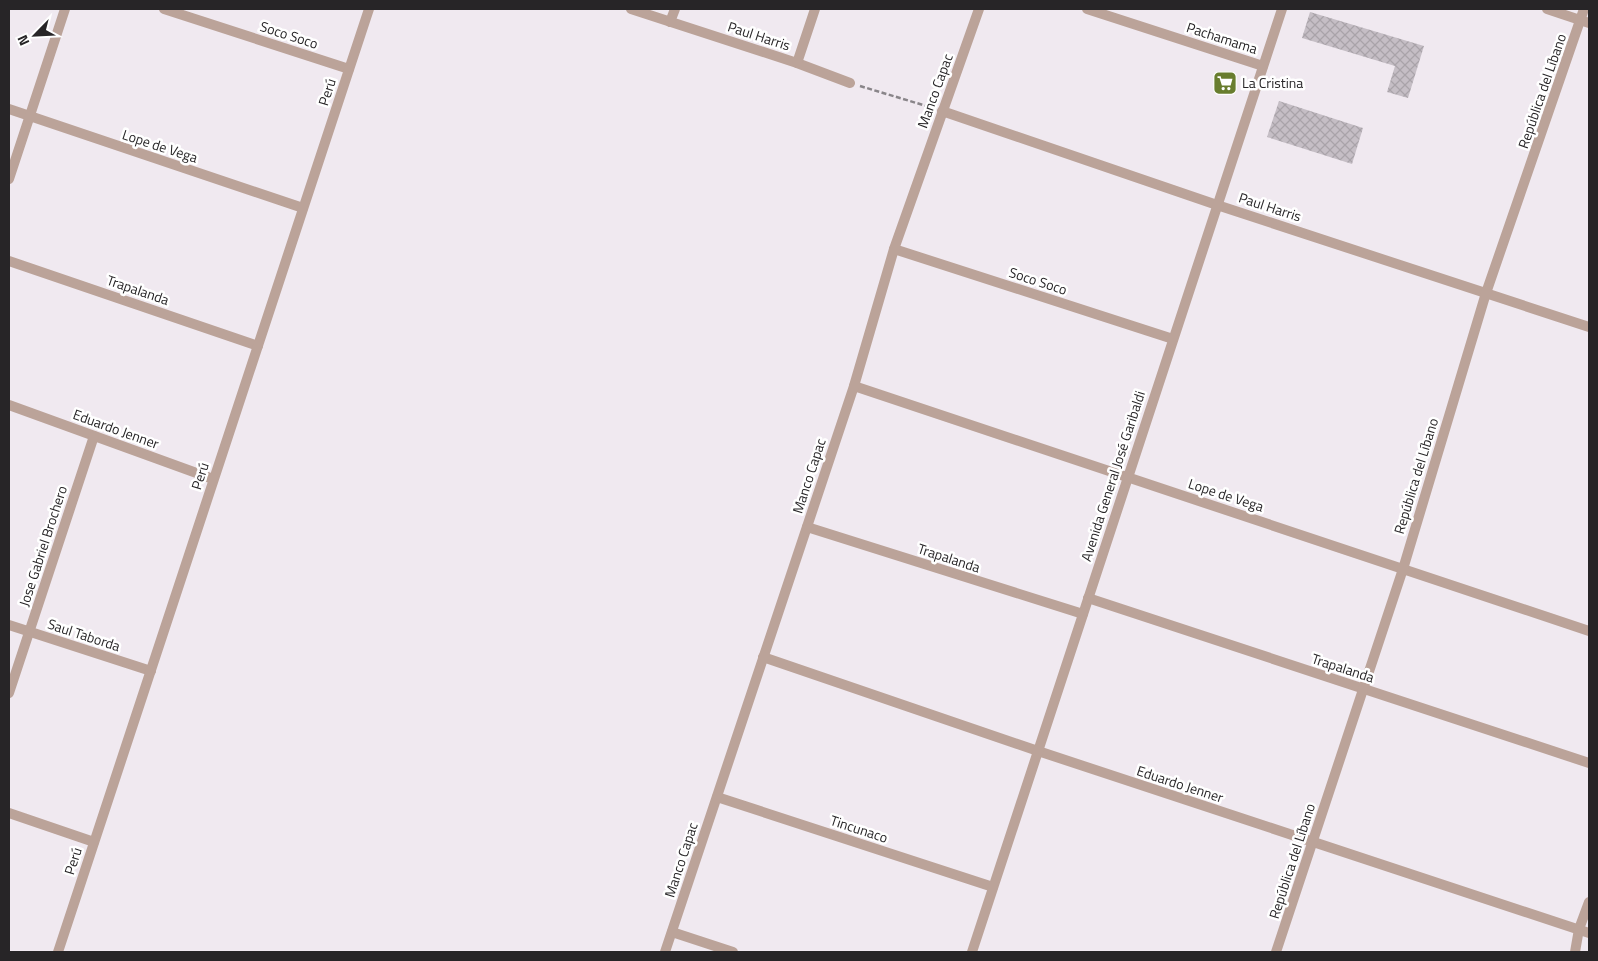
<svg xmlns="http://www.w3.org/2000/svg" width="1598" height="961" viewBox="0 0 1598 961" font-family="'Titillium Web',sans-serif">
  <style>
    .building { fill: url(#building-cross-hatch) }
    .lines { fill: none; stroke-linecap: round; stroke-linejoin: round }
    .path { stroke: #898589; stroke-width: 2.5; stroke-dasharray: 5 2.5; stroke-linecap: butt }
    .minor { stroke: #bba399; stroke-width: 10 }
    .labels { text-anchor: middle; stroke-width: 5; stroke-linejoin: round; paint-order: stroke }
    .street-label { font-size: 14px; fill: #272527; stroke: #fff }
    .poi-label { font-size: 14px; fill: #272527; stroke: #fff; text-anchor: start }
  </style>
  <defs>
    <pattern id="building-cross-hatch" width="8" height="8" patternUnits="userSpaceOnUse" patternTransform="scale(1.25)"><rect width="8" height="8" fill="#c5bec5"/><path d="M0 0l8 8M0 8l8-8" fill="none" stroke="#a9a3a9"/></pattern>
  </defs>
  <rect width="100%" height="100%" fill="#f0e9f0"/>
  <!-- building -->
  <g class="building">
    <polygon points="1310,12 1424,46 1408,98 1387,92 1395,66 1302,38"/>
    <polygon points="1279,101 1363,128 1352,164 1267,137"/>
  </g>
  <g class="lines">
    <!-- path -->
    <polyline class="path" points="860,86 933,108"/>
    <!-- minor -->
    <g class="minor">
      <polyline points="164,9 349,69"/>
      <polyline points="631,9 797,63 850,83"/>
      <polyline points="1087,9 1263,66"/>
      <polyline points="1547,9 1589,23"/>
      <polyline points="670,22 675,9"/>
      <polyline points="797,63 815,9"/>
      <polyline points="9,109 303,208"/>
      <polyline points="942,111 1217,205 1589,327"/>
      <polyline points="9,179 65,9"/>
      <polyline points="894,249 1173,339"/>
      <polyline points="9,261 258,346"/>
      <polyline points="854,386 1589,631"/>
      <polyline points="9,405 213,479"/>
      <polyline points="807,527 1083,614"/>
      <polyline points="1088,598 1589,763"/>
      <polyline points="9,625 151,671"/>
      <polyline points="763,657 1038,751 1589,933"/>
      <polyline points="9,693 94,436"/>
      <polyline points="717,797 993,887"/>
      <polyline points="9,813 94,842"/>
      <polyline points="672,932 733,952"/>
      <polyline points="58,952 369,9"/>
      <polyline points="665,952 854,386 894,249 979,9"/>
      <polyline points="972,952 1282,9"/>
      <polyline points="1276,952 1403,569 1486,293 1584,9"/>
      <polyline points="1575,952 1579,929 1589,902"/>
    </g>
  </g>
  <!-- icons -->
  <defs>
    <g id="supermarket-square" transform="scale(1.25)"><rect x="-9" y="-9" width="18" height="18" rx="4" fill="#687d2e" stroke="#fff"/><path d="M-6-5.5h2.5l.6 2H6L4.5 2H-2.5L-4.4-4H-6ZM-1.5 3.2a1.3 1.3 0 1 0 .1 0ZM3 3.2a1.3 1.3 0 1 0 .1 0Z" fill="#fff"/></g>
  </defs>
  <g fill-rule="evenodd">
    <use href="#supermarket-square" x="1225" y="83"/>
  </g>
  <g class="labels">
    <!-- street labels -->
    <g class="street-label">
      <text transform="translate(289 35) rotate(18)" y="5">Soco Soco</text>
      <text transform="translate(759 36) rotate(18)" y="5">Paul Harris</text>
      <text transform="translate(1222 38) rotate(18)" y="5">Pachamama</text>
      <text transform="translate(935 91) rotate(-70)" y="5">Manco Capac</text>
      <text transform="translate(1542 91) rotate(-71)" y="5">República del Líbano</text>
      <text transform="translate(327 92) rotate(-72)" y="5">Perú</text>
      <text transform="translate(160 146) rotate(18)" y="5">Lope de Vega</text>
      <text transform="translate(1270 207) rotate(18)" y="5">Paul Harris</text>
      <text transform="translate(1038 281) rotate(18)" y="5">Soco Soco</text>
      <text transform="translate(138 290) rotate(19)" y="5">Trapalanda</text>
      <text transform="translate(116 429) rotate(20)" y="5">Eduardo Jenner</text>
      <text transform="translate(200 476) rotate(-72)" y="5">Perú</text>
      <text transform="translate(809 476) rotate(-72)" y="5">Manco Capac</text>
      <text transform="translate(1113 476) rotate(-72)" y="5">Avenida General José Garibaldi</text>
      <text transform="translate(1416 476) rotate(-73)" y="5">República del Líbano</text>
      <text transform="translate(1226 495) rotate(18)" y="5">Lope de Vega</text>
      <text transform="translate(43 546) rotate(-72)" y="5">Jose Gabriel Brochero</text>
      <text transform="translate(949 558) rotate(18)" y="5">Trapalanda</text>
      <text transform="translate(84 635) rotate(18)" y="5">Saul Taborda</text>
      <text transform="translate(1343 668) rotate(18)" y="5">Trapalanda</text>
      <text transform="translate(1180 784) rotate(18)" y="5">Eduardo Jenner</text>
      <text transform="translate(859 829) rotate(18)" y="5">Tincunaco</text>
      <text transform="translate(681 860) rotate(-72)" y="5">Manco Capac</text>
      <text transform="translate(73 861) rotate(-72)" y="5">Perú</text>
      <text transform="translate(1292 861) rotate(-72)" y="5">República del Líbano</text>
    </g>
    <!-- poi labels -->
    <g class="poi-label">
      <text x="1242" y="88">La Cristina</text>
    </g>
  </g>
  <!-- border -->
  <rect width="1598" height="961" fill="none" stroke="#272527" stroke-width="20"/>
  <!-- north arrow -->
  <g transform="translate(35 35) rotate(246)" stroke="#ffffff" stroke-width="4" paint-order="stroke">
  <path d="M0-4L9 19L0 12L-9 19Z" fill="#272527"/>
  <text y="-8" font-size="14" font-weight="bold" text-anchor="middle" fill="#272527">N</text>
  </g>
</svg>
